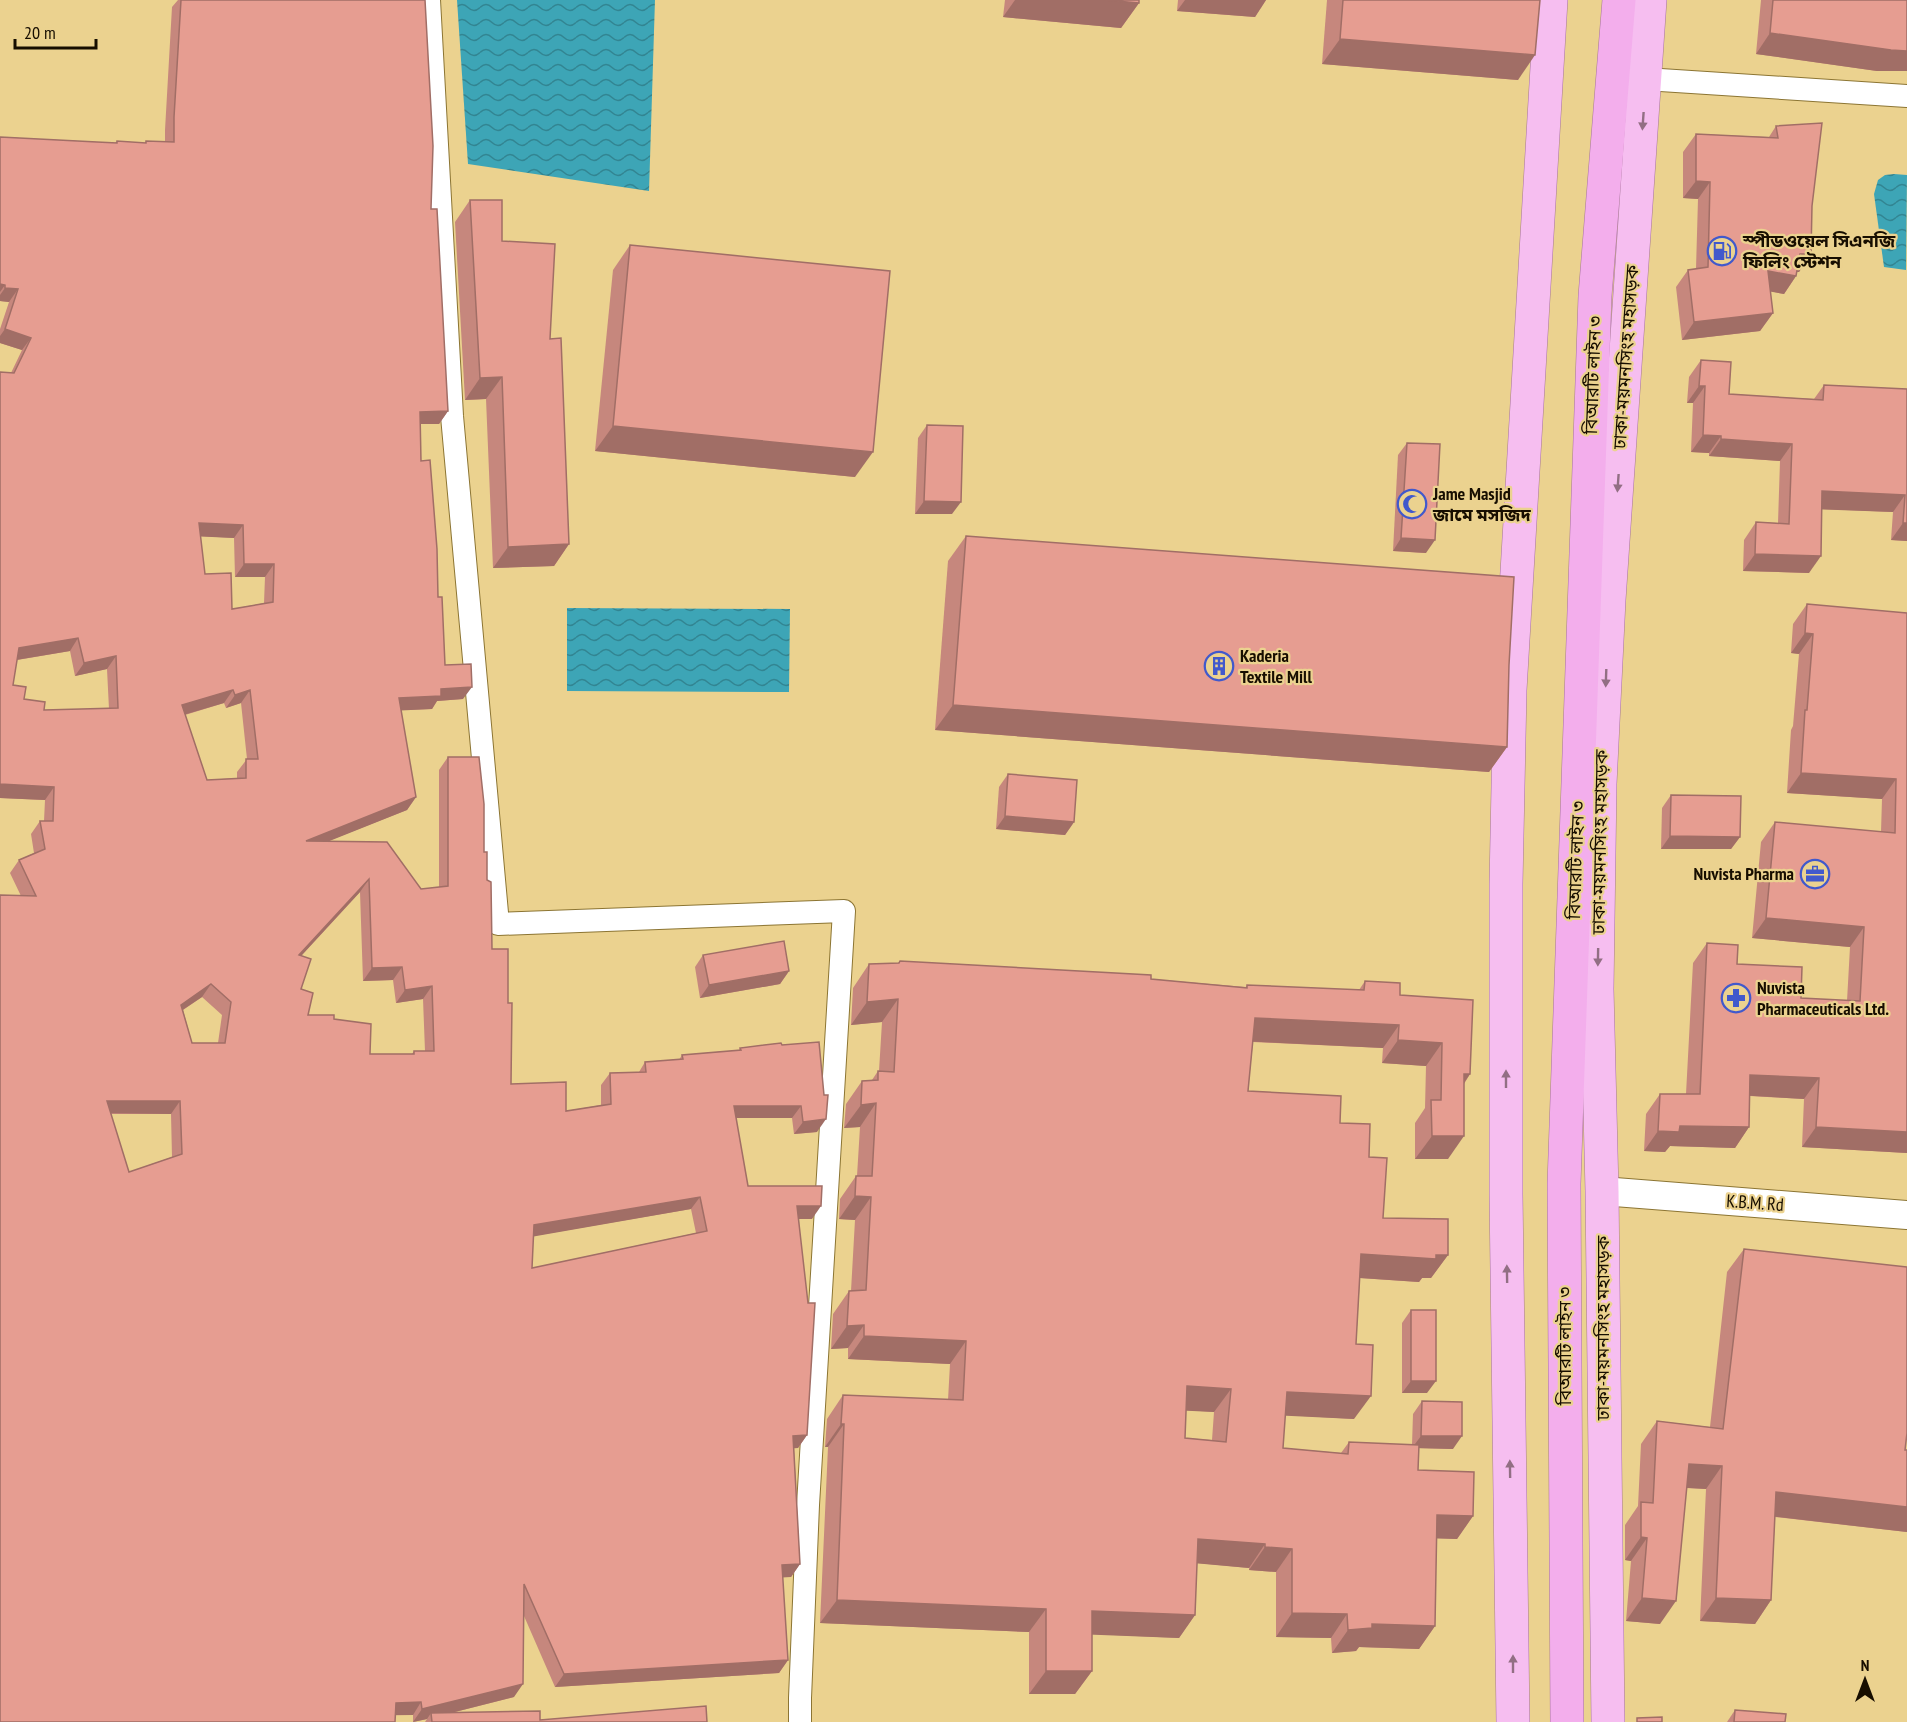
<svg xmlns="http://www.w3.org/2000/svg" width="1907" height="1722" viewBox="0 0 1907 1722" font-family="'PT Sans Narrow','Noto Sans Bengali',sans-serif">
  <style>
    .water { fill: url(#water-waves) }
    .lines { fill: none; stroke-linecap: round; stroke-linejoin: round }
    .minor-casing { stroke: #8c7533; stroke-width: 24 }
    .tertiary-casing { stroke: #8c7533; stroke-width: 30 }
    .trunk-casing { stroke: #a67699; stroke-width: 34 }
    .motorway-casing { stroke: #a67699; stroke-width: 34 }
    .minor { stroke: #fff; stroke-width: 22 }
    .tertiary { stroke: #fff; stroke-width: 28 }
    .trunk { stroke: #f6bef0; stroke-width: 33 }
    .motorway { stroke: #f3aeec; stroke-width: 33 }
    .wall { fill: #c6877d; fill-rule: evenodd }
    .shaded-wall { fill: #a16e66 }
    .building { fill: #e69d91; stroke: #a16e66; stroke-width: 1.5; fill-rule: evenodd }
    .oneway { fill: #926f84 }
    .labels { text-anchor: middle; stroke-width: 4.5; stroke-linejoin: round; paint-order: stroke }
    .poi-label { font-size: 18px; font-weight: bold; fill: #170e00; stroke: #ebd28f; text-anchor: start }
    .street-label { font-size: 18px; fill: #170e00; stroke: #ebd28f }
  </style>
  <defs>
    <pattern id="water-waves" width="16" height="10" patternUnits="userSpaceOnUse" patternTransform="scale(1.5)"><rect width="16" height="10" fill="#3da5b6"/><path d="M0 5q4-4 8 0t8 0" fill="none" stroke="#328592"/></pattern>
  </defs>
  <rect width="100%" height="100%" fill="#ebd28f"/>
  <!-- water -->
  <g class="water">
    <polygon points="457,0 655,0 649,191 468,164"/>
    <polygon points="1894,174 1907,175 1906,270 1884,267 1874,194 1878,180 1885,175"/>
    <polygon points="567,608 790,609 789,692 567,691"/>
  </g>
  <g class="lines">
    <!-- minor casing -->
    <g class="minor-casing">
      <g id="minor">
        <polyline points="429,0 452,416 498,924 844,911 808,1505 800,1698 800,1722"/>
        <polyline points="1645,79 1907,96"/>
      </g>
    </g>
    <!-- tertiary casing -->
    <g class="tertiary-casing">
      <polyline id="tertiary" points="1602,1191 1907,1215"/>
    </g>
    <!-- trunk casing -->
    <g class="trunk-casing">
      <g id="trunk">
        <polyline points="1513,1722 1506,1194 1506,884 1510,690 1551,0"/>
        <polyline points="1608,1722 1602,1191 1597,989 1600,784 1609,600 1650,0"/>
      </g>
    </g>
    <!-- motorway casing -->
    <g class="motorway-casing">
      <polyline id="motorway" points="1567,1722 1564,1184 1595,296 1619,0"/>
    </g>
    <!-- minor -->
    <use href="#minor" class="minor"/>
    <!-- tertiary -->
    <use href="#tertiary" class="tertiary"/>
    <!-- trunk -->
    <use href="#trunk" class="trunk"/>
    <!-- motorway -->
    <use href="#motorway" class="motorway"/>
  </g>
  <!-- wall -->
  <g class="wall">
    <path d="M178,0H425L431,209L448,411L439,424H420L421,461L438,597L445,665L463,699L437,701L432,709L401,710L416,797L407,810L328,841L421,889L439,887V770L448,757L484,852L487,880L492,949L508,1003L511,1084L566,1111L601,1105V1085L610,1073L639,1072L645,1062L679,1060L682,1055L739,1050L740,1048L781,1043L817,1132L794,1134L792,1118H736L748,1186L812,1219H799L807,1435L798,1448H794L800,1564L791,1577H782L788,1660L779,1673L555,1687L524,1616L514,1697L451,1713L540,1720L707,1722H425L427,1719L413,1722V1715L0,1722L21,896L10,873L19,860L34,853L31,834L40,821H44L45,800L0,798V372L11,373L22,350L0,343V329L9,302L0,301V137L97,142L115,143L117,141L145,143L146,141H165V130L172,7ZM200,536L234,538L235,577H265L264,603L232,609L205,574ZM70,651L75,676L107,669L109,709L44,710L24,699L13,685L17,660ZM224,703L226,708L241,703L247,759L237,772V778L207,780L185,715ZM360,892L363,981L393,980L396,1003L423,999L425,1051H414L412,1054H370L308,1015L301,989V956ZM202,997L222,1015L218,1043H192L183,1010ZM111,1114H171L172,1157L129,1172ZM691,1209L696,1233L532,1268L533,1236Z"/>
    <polygon points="1005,0 1139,0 1139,3 1121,28 1003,17"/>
    <polygon points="1178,0 1266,0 1255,17 1177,11"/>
    <polygon points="1327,0 1540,0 1518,80 1322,64"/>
    <polygon points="1761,0 1907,0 1907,71 1877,71 1756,54"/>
    <polygon points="1776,126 1812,206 1811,254 1799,272 1797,272 1796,276 1784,294 1770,291 1773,313 1760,331 1682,340 1676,287 1688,270 1696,269 1698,199 1683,198 1683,152 1696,134 1769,137"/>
    <polygon points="470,200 550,339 569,544 554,566 493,568 486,399 465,400 455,222"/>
    <polygon points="630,245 855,477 595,451 613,270"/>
    <polygon points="1701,360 1729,394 1814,399 1824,385 1907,389 1907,541 1891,540 1893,512 1822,509 1809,573 1743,571 1744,540 1756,522 1778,523 1780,461 1709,456 1709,453 1691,452 1693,403 1687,403 1689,377"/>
    <polygon points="927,425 952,514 915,514 918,438"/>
    <polygon points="1407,443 1426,553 1393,551 1398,455"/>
    <polygon points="966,536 1509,665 1507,747 1489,772 935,730 948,561"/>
    <polygon points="1807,604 1907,613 1907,1153 1802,1147 1804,1099 1750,1096 1749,1127 1735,1148 1670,1146 1665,1152 1644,1151 1646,1114 1660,1094 1686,1094 1693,963 1707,943 1737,964 1801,998 1847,1001 1850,947 1752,938 1761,842 1775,822 1881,832 1882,799 1787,793 1791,730 1793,726 1799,654 1791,653 1793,624"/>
    <polygon points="1008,774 1074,822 1065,835 996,829 999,787"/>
    <polygon points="1671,795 1740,837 1731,849 1661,849 1662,808"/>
    <polygon points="703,955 789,971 780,984 700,998 695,967"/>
    <path d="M900,961L1151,979L1246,987L1247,985L1359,990L1365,981L1400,995L1470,1074L1464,1084L1448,1159H1415V1123L1425,1108L1426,1066L1382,1063L1383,1048L1253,1042L1248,1091L1340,1123L1369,1157L1383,1218L1448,1255L1431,1278H1422L1419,1282L1360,1278L1356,1344L1354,1419L1285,1415L1283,1448L1341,1453L1349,1442L1412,1445L1413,1414L1422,1401L1453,1449L1419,1448L1418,1470L1473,1516L1457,1539L1436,1538L1435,1626L1419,1649L1359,1647L1356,1651L1332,1653L1331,1638L1276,1637V1572L1249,1570V1568L1197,1563L1195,1615L1179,1638L1092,1634V1671L1075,1694H1029V1632L820,1623L828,1447H825L827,1419L843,1395L948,1400L950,1364L848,1359V1348L831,1349L833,1314L849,1291H851L855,1220L839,1219L840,1199L856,1176H857L860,1127L844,1128L846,1104L862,1081L872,1080L878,1071H879L882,1022L851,1025L853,988L869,964L898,963ZM1186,1410L1214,1412L1212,1440L1185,1438Z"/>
    <polygon points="1744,1249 1905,1450 1907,1450 1907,1532 1775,1517 1771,1600 1755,1624 1700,1621 1706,1489 1686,1488 1660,1624 1626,1621 1631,1561 1625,1560 1625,1525 1638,1506 1641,1444 1657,1421 1710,1427 1727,1272"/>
    <polygon points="1411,1310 1427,1393 1402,1393 1402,1323"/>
    <polygon points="1735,1710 1785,1722 1727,1722"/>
  </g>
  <!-- shaded-wall -->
  <g class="shaded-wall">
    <polygon points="1015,0 1105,0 1139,3 1121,28 1003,17"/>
    <polygon points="1185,0 1266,0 1255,17 1177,11"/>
    <polygon points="1770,33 1907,51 1907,71 1877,71 1756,54"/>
    <polygon points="1340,39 1535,55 1518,80 1322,64"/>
    <polygon points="1696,181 1710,182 1698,199 1683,198"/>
    <polygon points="1800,254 1811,254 1799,272 1788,272"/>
    <polygon points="1768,271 1796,276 1784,294 1756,289"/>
    <polygon points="0,284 5,285 0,292"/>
    <polygon points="5,288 18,289 9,302 0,301 0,295"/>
    <polygon points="1773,313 1760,331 1682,340 1694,322"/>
    <polygon points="5,329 31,338 22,350 0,343 0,336"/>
    <polygon points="502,377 486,399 465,400 480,378"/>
    <polygon points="1699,386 1705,386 1693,403 1687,403"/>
    <polygon points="448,411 439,424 411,424 420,412"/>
    <polygon points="613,426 873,452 855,477 595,451"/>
    <polygon points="1703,435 1721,436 1709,453 1691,452"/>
    <polygon points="1721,439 1792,444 1780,461 1709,456"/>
    <polygon points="1822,491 1905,495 1893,512 1810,509"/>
    <polygon points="924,501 961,502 952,514 915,514"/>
    <polygon points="199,523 243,525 234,538 190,536"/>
    <polygon points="1903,523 1907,523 1907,541 1891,540"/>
    <polygon points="1401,538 1435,540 1426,553 1393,551"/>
    <polygon points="569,544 554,566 493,568 508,547"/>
    <polygon points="1755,554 1821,556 1809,573 1743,571"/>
    <polygon points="244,564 274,564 265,577 235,577"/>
    <polygon points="1805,633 1813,634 1799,654 1791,653"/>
    <polygon points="78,638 70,651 10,661 19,648"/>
    <polygon points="116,656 107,669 75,676 84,663"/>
    <polygon points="472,687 463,699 437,701 432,709 390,711 399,698 441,689"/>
    <polygon points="233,690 224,703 173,718 182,705"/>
    <polygon points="250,690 241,703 226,708 235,695"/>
    <polygon points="953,705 1507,747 1489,772 935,730"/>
    <polygon points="1801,773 1896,779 1882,799 1787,793"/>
    <polygon points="0,784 54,787 45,800 0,798"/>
    <polygon points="416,797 407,810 297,854 306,841"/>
    <polygon points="1005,816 1074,822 1065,835 996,829"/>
    <polygon points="1670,836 1740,837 1731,849 1661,849"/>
    <polygon points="369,879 360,892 290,968 299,955"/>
    <polygon points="1766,918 1864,927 1850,947 1752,938"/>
    <polygon points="402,967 393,980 363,981 372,968"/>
    <polygon points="789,971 780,984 700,998 709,985"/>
    <polygon points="211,984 202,997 172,1017 181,1005"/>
    <polygon points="432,986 423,999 396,1003 405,990"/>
    <polygon points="898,999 882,1022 851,1025 867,1002"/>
    <polygon points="1255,1018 1399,1025 1383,1048 1239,1041"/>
    <polygon points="1398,1040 1442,1043 1426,1066 1382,1063"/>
    <polygon points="1464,1074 1470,1074 1454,1098"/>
    <polygon points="1750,1075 1819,1078 1804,1099 1736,1095"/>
    <polygon points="107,1101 180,1101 171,1114 98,1113"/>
    <polygon points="876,1103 860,1127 844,1128 861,1105"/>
    <polygon points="734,1106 801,1106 792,1118 725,1118"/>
    <polygon points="826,1119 817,1132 794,1134 803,1122"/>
    <polygon points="1680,1126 1749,1127 1735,1148 1670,1146 1665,1152 1644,1151 1658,1131"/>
    <polygon points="1816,1127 1907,1132 1907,1153 1802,1147"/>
    <polygon points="1432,1136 1464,1136 1448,1159 1415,1159"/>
    <polygon points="855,1196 871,1197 855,1220 839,1219"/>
    <polygon points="700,1197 691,1209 525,1238 534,1225"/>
    <polygon points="797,1206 821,1206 812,1219 789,1219"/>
    <polygon points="1361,1254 1436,1255 1448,1255 1431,1278 1422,1278 1419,1282 1345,1277"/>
    <polygon points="864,1325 848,1348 831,1349 847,1326"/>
    <polygon points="864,1336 966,1341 950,1364 848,1359"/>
    <polygon points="1411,1381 1436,1381 1427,1393 1402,1393"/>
    <polygon points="1187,1386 1231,1389 1214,1412 1171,1410"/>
    <polygon points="1287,1392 1371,1396 1354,1419 1271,1415"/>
    <polygon points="841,1424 844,1424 828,1447 825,1447"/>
    <polygon points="807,1435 798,1448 784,1449 793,1436"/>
    <polygon points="1421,1436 1462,1436 1453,1449 1412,1448"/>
    <polygon points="1689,1464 1722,1466 1706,1489 1673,1487"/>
    <polygon points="1776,1492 1907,1507 1907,1532 1760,1515"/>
    <polygon points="1437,1515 1473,1516 1457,1539 1421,1538"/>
    <polygon points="1641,1537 1647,1538 1631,1561 1625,1560"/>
    <polygon points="1198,1539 1265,1544 1249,1568 1182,1562"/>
    <polygon points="1265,1547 1292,1549 1276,1572 1249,1570"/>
    <polygon points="800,1564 791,1577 773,1578 782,1565"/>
    <polygon points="1642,1598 1676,1601 1660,1624 1626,1621"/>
    <polygon points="1716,1598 1771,1600 1755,1624 1700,1621"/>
    <polygon points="837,1600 1046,1609 1029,1632 820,1623"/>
    <polygon points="1092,1611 1195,1615 1179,1638 1075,1634"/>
    <polygon points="1292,1613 1347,1614 1331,1638 1276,1637"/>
    <polygon points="1372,1624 1435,1626 1419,1649 1359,1647 1356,1651 1332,1653 1348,1630"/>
    <polygon points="788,1660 779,1673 555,1687 564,1674"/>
    <polygon points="1046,1671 1092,1671 1075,1694 1029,1694"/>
    <polygon points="523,1684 514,1697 431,1718 431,1713 427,1719 413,1722 422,1709"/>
    <polygon points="421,1702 413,1715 387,1715 396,1703"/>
  </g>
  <!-- building -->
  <g class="building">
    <path d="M181,0H425L433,146L431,209H437L448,411L420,412L421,461L430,460L437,549L438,597H442L445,665L471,664L472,687L441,689V696L399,698L416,797L306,841L387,842L421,889L448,886V757H479L484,804V852H487V880L491,882L492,949H508V1003H512L511,1084L566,1082V1111L611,1104L610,1073L646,1072L645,1062L683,1059L682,1055L741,1050L740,1048L781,1043L782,1045L819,1042L824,1095H828L826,1119L803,1122L801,1106H734L748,1186H822L821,1206H797L808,1303H815L807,1435L793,1436L800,1564L782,1565L788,1660L564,1674L524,1584L523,1684L422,1709L421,1702L396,1703L395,1722H0V895L36,896L19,860L45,849L40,821H53L54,787L0,784V372L14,373L31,338L5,329L18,289L5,288V285L0,284V137L97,142L117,143V141L146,143V141L174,142V117ZM199,523L243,525L244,564H274L273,602L232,609L231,573L205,574ZM78,638L84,663L116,656L118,708L44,710L45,702L24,699L26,687L13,685L19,648ZM233,690L235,695L250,690L258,759H246V778L207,780L182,705ZM369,879L372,968L402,967L405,990L432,986L434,1051H414V1054H370L371,1024L334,1019V1015H308L313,993L301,989L311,959L299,955ZM211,984L231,1002L225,1043H192L181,1005ZM107,1101H180L182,1154L129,1172ZM700,1197L707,1231L532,1268L534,1225Z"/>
    <polygon points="1105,0 1139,0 1139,3"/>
    <polygon points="1343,0 1540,0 1535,55 1340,39"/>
    <polygon points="1773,0 1907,0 1907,51 1891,50 1770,33"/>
    <polygon points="1822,123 1812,206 1811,254 1800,254 1796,276 1768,271 1773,313 1694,322 1688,270 1708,267 1710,182 1696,181 1696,134 1778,138 1776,126"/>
    <polygon points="470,200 502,200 502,241 555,244 550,339 561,338 569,544 508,547 502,377 480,378"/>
    <polygon points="630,245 890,271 873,452 613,426"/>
    <polygon points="1701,360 1731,362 1729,394 1823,400 1824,385 1907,389 1907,523 1903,523 1905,495 1822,491 1821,556 1755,554 1756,522 1789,524 1792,444 1721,439 1721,436 1703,435 1705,386 1699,386"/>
    <polygon points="927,425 963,426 961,502 924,501"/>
    <polygon points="1407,443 1440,444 1435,540 1401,538"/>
    <polygon points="966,536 1514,577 1509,665 1507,747 953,705"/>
    <polygon points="1807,604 1907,613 1907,1132 1816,1127 1819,1078 1750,1075 1749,1127 1680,1126 1679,1132 1658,1131 1660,1094 1700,1094 1707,943 1738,945 1737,964 1802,967 1801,998 1860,1001 1864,927 1766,918 1775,822 1895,833 1896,779 1801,773 1805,710 1807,710 1813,634 1805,633"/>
    <polygon points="1008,774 1077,780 1074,822 1005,816"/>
    <polygon points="1671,795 1741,796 1740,837 1670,836"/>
    <polygon points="784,941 789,971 709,985 703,955"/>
    <path d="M900,961L1151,975V979L1247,988V985L1364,990L1365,981L1400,983V995L1473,1000L1470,1074H1464V1136H1432L1431,1100H1441L1442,1043L1398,1040L1399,1025L1255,1018L1248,1091L1341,1096L1340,1123L1370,1124L1369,1157L1387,1158L1383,1218L1448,1219V1255H1436V1259L1361,1254L1356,1344L1373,1345L1371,1396L1287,1392L1283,1448L1348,1454L1349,1442L1419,1445L1418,1470L1474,1472L1473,1516L1437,1515L1435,1626L1372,1624V1628L1348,1630L1347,1614L1292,1613V1549L1265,1547V1544L1198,1539L1195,1615L1092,1611V1671H1046V1609L837,1600L844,1424H841L843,1395L963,1400L966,1341L864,1336V1325L847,1326L849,1291L866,1290L871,1197L855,1196L856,1176H872L876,1103L861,1105L862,1081L878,1080V1071L894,1072L898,999L867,1002L869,964L899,963ZM1187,1386L1231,1389L1226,1442L1185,1438Z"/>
    <polygon points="1744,1249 1907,1267 1907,1433 1905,1450 1907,1450 1907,1507 1776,1492 1771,1600 1716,1598 1722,1466 1689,1464 1676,1601 1642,1598 1647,1538 1641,1537 1641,1502 1653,1503 1657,1421 1723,1429"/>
    <rect x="1411" y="1310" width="25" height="71"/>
    <polygon points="1422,1401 1462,1402 1462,1436 1421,1436"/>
    <polygon points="706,1706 707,1722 432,1722 431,1713 540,1711 540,1720"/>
    <polygon points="1735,1710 1786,1714 1785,1722 1734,1722"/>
    <polygon points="1662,1717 1662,1722 1637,1722 1637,1718"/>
  </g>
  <!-- one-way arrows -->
  <defs><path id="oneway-solid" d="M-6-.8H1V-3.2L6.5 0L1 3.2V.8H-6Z" transform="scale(1.5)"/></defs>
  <g class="oneway">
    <use href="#oneway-solid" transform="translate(1643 121) rotate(94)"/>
    <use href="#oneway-solid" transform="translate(1618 483) rotate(94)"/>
    <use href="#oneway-solid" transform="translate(1606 678) rotate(92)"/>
    <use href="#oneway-solid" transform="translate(1598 957) rotate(91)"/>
    <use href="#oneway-solid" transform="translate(1506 1079) rotate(-90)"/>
    <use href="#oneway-solid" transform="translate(1507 1274) rotate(-91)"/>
    <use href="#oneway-solid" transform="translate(1510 1469) rotate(-91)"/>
    <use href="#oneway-solid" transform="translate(1513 1664) rotate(-90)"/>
  </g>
  <!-- icons -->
  <defs>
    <g id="fuel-ring" transform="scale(1.5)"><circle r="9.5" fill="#ebd28f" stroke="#4159cc" stroke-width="1.5"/><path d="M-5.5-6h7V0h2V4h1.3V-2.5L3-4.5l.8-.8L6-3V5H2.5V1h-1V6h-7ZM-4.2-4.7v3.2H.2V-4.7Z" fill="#4159cc"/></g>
    <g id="mosque-ring" transform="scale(1.5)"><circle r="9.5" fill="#ebd28f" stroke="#4159cc" stroke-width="1.5"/><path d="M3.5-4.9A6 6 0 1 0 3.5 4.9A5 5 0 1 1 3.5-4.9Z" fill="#4159cc"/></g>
    <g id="building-ring" transform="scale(1.5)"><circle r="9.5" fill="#ebd28f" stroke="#4159cc" stroke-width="1.5"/><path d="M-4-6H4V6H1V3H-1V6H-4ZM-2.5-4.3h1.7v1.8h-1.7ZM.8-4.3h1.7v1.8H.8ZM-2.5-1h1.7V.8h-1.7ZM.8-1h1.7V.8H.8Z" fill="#4159cc"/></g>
    <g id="office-ring" transform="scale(1.5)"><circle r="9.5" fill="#ebd28f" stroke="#4159cc" stroke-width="1.5"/><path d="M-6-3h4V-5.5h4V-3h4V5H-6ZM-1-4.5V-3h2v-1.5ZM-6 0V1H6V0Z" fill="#4159cc"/></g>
    <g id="pharmacy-ring" transform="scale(1.5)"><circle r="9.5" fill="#ebd28f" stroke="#4159cc" stroke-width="1.5"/><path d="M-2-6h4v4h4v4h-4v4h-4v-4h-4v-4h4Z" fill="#4159cc"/></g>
  </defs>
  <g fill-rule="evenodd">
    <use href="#fuel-ring" x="1722" y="251"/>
    <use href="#mosque-ring" x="1412" y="504"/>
    <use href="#building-ring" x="1219" y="666"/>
    <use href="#office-ring" x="1815" y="874"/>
    <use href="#pharmacy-ring" x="1736" y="998"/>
  </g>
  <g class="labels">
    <!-- poi labels -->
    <g class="poi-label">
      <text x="1743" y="247">স্পীডওয়েল সিএনজি<tspan x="1743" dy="21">ফিলিং স্টেশন</tspan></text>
      <text x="1433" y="500">Jame Masjid<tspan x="1433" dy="21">জামে মসজিদ</tspan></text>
      <text x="1240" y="662">Kaderia<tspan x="1240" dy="21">Textile Mill</tspan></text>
      <text x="1794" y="880" text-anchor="end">Nuvista Pharma</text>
      <text x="1757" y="994">Nuvista<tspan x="1757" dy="21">Pharmaceuticals Ltd.</tspan></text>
    </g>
    <!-- street labels -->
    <g class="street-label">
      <text transform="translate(1626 357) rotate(-86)" y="6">ঢাকা-ময়মনসিংহ মহাসড়ক</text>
      <text transform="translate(1593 375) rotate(-88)" y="6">বিআরটি লাইন ৩</text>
      <text transform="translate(1600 842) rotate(-89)" y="6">ঢাকা-ময়মনসিংহ মহাসড়ক</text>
      <text transform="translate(1576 860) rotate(-88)" y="6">বিআরটি লাইন ৩</text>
      <text transform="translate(1755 1203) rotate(4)" y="6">K.B.M. Rd</text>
      <text transform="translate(1603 1328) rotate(-90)" y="6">ঢাকা-ময়মনসিংহ মহাসড়ক</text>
      <text transform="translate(1565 1346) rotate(-90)" y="6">বিআরটি লাইন ৩</text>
    </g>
  </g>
  <!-- north arrow -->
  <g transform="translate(1865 1680)" stroke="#ebd28f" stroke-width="4.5" paint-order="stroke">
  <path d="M0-4.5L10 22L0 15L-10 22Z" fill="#170e00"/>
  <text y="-9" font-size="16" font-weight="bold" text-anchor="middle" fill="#170e00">N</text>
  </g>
  <!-- scale -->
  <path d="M15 39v9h81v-9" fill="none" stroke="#170e00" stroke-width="3"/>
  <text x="24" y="39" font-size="18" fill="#170e00" stroke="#ebd28f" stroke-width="4.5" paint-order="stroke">20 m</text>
</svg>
